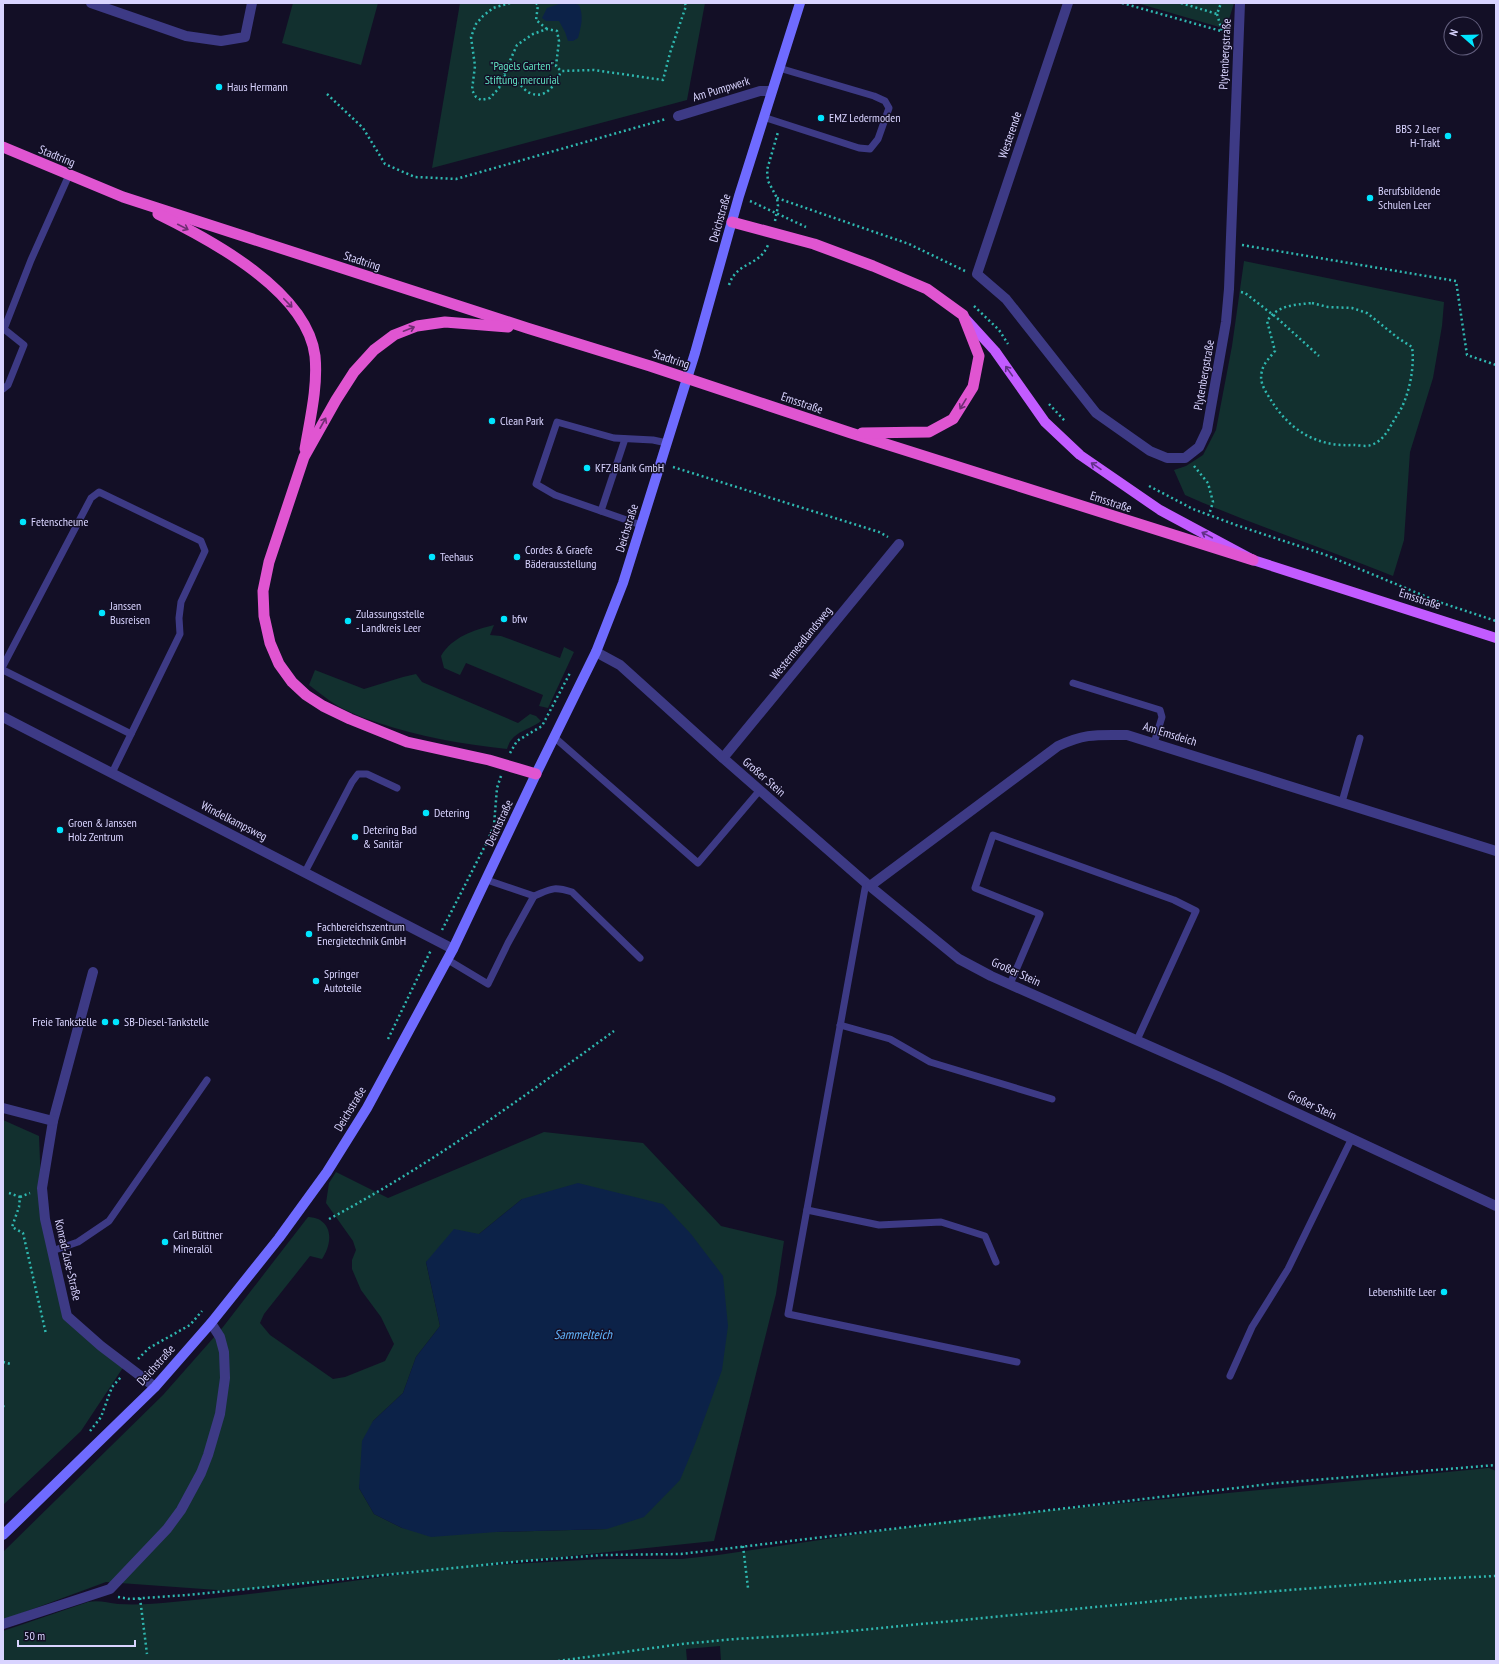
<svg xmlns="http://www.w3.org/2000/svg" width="1499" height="1664" viewBox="0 0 1499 1664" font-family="'PT Sans Narrow',sans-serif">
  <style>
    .green { fill: #12302f; fill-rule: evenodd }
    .water { fill: #0c2248 }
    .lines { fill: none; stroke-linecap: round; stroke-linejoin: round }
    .path { stroke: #2fb8b0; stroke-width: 2.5; stroke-dasharray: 2 3; stroke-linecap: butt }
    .service { stroke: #3d3a85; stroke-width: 7 }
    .minor { stroke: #3d3a85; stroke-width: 10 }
    .secondary { stroke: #6f6bff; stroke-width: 10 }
    .primary { stroke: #c25bff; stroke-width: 10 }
    .trunk { stroke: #e055d1; stroke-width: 11 }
    .oneway { stroke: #6f2e73 }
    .oneway2 { stroke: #623188 }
    .poi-dot { fill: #00e5ff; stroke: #130f26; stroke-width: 1.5 }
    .labels { text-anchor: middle; stroke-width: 3; stroke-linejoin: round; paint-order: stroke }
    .street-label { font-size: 12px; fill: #d9d4ff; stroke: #130f26 }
    .park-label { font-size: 12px; fill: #5fe0c0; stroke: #130f26 }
    .poi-label { font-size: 12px; fill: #d9d4ff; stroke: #130f26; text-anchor: start }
    .water-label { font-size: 13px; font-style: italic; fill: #62b6ff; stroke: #130f26 }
  </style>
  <rect width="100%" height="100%" fill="#130f26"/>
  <!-- green -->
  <g class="green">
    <polygon points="293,3 378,3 361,65 282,43"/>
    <polygon points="460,3 705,3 687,100 432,168"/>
    <polygon points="1137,3 1234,3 1226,29"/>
    <path d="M1244,261L1444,302L1442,326L1433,378L1410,452L1404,540L1393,576C1324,548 1253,525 1185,495L1174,470L1186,466L1203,455L1216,430L1232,346Z"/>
    <path d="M494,625L490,635L501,636L560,658L564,647L574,652L548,708L539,706L543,695L466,663L460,675L444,668L441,656C452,637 474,630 494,625Z"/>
    <path d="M315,670L364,689L403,677L416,674L422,682L518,723L530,714L536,716L541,721C528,731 512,731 507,749C462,744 419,737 376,722C367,719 358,716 350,712C335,706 322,695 309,685Z"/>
    <polygon points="3,1120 39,1136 42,1210 64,1315 124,1366 81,1431 3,1505"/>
    <path d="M544,1132L643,1143L721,1226L784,1241L776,1294L714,1541L475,1566L602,1559H682L718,1555L969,1518L1489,1468L1496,1471V1661H721L720,1646L686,1649L687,1661H3V1631L88,1602C99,1600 108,1603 118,1604C137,1605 154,1604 173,1602C262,1594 351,1581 440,1569L231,1591L106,1582L3,1620V1552L163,1395L223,1327L308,1217C311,1217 317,1218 320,1220C334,1229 330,1247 322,1259L310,1256L264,1314L260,1323L270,1335L333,1379L345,1377L385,1361L394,1344L381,1317L361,1290L352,1269V1260L356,1250L353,1241L326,1203L329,1183L336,1172L388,1198ZM522,1199L607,1529L496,1532L402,1528L374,1514L359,1488L373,1421L403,1393L416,1357L440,1326L426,1262L479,1234Z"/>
  </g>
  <!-- water -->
  <g class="water">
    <path d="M562,3H572L579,5C584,17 581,26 578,38L573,41H568L565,32L559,21H546L542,18L547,8Z"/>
    <polygon points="578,1183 663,1204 691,1234 723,1276 728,1326 722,1370 695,1444 680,1480 644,1517 607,1529 496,1532 431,1537 402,1528 374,1514 359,1488 362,1441 373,1421 403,1393 416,1357 440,1326 426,1262 454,1229 479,1234 522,1199"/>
  </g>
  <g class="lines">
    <!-- path -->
    <g class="path">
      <polyline points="510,3 493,8 483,16 476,24 471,37 475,66 472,90 476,97 481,100 490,98 499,88 508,65 517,45 533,34 547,29 557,31 559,41 556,66 561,71 594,70 663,80 670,53 686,6 685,3"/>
      <polyline points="536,3 538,5 536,20 547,29"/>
      <polyline points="1122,3 1228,33"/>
      <polyline points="1181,3 1217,14 1221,3"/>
      <polyline points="1217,14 1222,31"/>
      <path d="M504,75C509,78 515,81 520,85C523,87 526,92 530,93C546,100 556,84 561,71"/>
      <polyline points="327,94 363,128 385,164 415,177 456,179 666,119"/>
      <polyline points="777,198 909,244 965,271"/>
      <polyline points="750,201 806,227"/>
      <polyline points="775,221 778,206 777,198 768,181 767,170 778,132"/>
      <polyline points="1242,245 1456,281 1467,355 1496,365"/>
      <path d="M729,285C737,261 759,267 768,245"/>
      <polyline points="1241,292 1245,293 1277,318 1319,356"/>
      <path d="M1312,303L1328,307L1352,308L1367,313L1398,338L1412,347C1415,367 1409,397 1398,414C1390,425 1386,440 1371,445C1366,447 1358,445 1353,445C1315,447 1288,429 1269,397C1264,389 1259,381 1262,371C1263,364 1271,356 1275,351L1267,321C1278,305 1293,305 1312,303Z"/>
      <polyline points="974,306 999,330 1008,344"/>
      <polyline points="1049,404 1065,421"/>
      <polyline points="1194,466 1208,483 1213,502 1209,515"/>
      <polyline points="673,467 879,532 888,537"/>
      <polyline points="1149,486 1193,509 1236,525 1326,555 1439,602 1496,621"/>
      <polyline points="510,753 517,741 542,726 570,673"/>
      <polyline points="442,930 488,840 494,825 497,788 501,776"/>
      <polyline points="388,1039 431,950"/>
      <polyline points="9,1193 20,1197 19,1207 12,1227 23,1233 46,1334"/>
      <polyline points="20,1197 30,1193"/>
      <path d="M329,1219C429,1166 522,1098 614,1031"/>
      <polyline points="138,1359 149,1348 190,1325 202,1311"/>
      <polyline points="3,1362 11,1364"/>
      <polyline points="3,1407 4,1405"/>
      <polyline points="90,1431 101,1417 112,1387 121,1377"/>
      <polyline points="743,1546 748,1588"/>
      <polyline points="118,1597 130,1599 187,1595 523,1561 604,1555 681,1554 1278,1483 1496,1465"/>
      <polyline points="140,1598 147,1654"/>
      <polyline points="558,1661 682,1644 735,1639 819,1634 1188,1598 1429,1579 1496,1576"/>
    </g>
    <!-- service -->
    <g class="service">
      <polyline points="763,117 859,148 870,149 878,139 889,108 885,101 874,96 779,68"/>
      <polyline points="3,389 8,385 24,345 4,329 31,260 69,175"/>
      <polyline points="601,511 625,439"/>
      <polyline points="641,525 555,495 536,484 557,422 614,438 653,440 667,443"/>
      <polyline points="3,666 91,498 99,492 201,541 205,551 181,602 179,618 180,634 112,773"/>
      <polyline points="3,670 131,734"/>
      <polyline points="1073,683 1160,710 1162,717 1154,743"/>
      <polyline points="554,737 698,863 760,790"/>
      <polyline points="1342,802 1360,738"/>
      <polyline points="305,872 352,782 358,774 367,774 397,788"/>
      <polyline points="866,883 788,1314 1017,1362"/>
      <path d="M534,896C551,889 553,886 572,892L640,958"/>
      <polyline points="448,960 488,984 508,943 534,896 487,880"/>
      <polyline points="1010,984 1040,914 975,888 993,835 1174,900 1196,911 1137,1040"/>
      <polyline points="840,1025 890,1039 930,1062 1052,1099"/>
      <polyline points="807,1210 879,1225 941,1222 985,1236 996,1262"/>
      <polyline points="52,1251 78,1242 109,1221 207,1080"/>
      <polyline points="1230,1376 1252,1327 1288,1269 1352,1138"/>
    </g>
    <!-- minor -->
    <g class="minor">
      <polyline points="91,3 186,36 221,41 245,37 252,3"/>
      <polyline points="1068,3 977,274 1006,299 1096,413 1150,451 1167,458 1185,458 1199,447 1207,430 1226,322 1229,289 1240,3"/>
      <polyline points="678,116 760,91 771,91"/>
      <polyline points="596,652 620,665 723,758 866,883 959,959 991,976 1222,1078 1496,1206"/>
      <polyline points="3,717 453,949"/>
      <polyline points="723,758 899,544"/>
      <path d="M870,886L1058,746C1086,733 1097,735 1127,735L1496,851"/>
      <polyline points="93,972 53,1121 42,1188 45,1219 67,1316 101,1346 155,1387"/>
      <polyline points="3,1108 53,1121"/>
      <polyline points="3,1624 110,1589 167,1529 181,1510 201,1473 208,1455 220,1414 225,1378 224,1352 220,1337 211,1323"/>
    </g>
    <!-- secondary -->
    <polyline class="secondary" points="3,1535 155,1387 211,1323 279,1238 327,1172 367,1108 453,949 536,774 596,652 623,583 695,353 739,196 800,3"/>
    <!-- primary -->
    <polyline class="primary" points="964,317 995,351 1045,422 1080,455 1160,510 1253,560 1496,638"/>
    <!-- trunk -->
    <g class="trunk">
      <polyline points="3,147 123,197 527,328 650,366 851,433 1253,560"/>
      <path d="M158,214C211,240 307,291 315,356C318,387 310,419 305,449"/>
      <polyline points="732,222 814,244 873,266 927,289 963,315 979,356 973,387 953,419 929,432 862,433"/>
      <polyline points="508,327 445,322 417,326 394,335 374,350 354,372 336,400 304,457 269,562 263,591 264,616 270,643 279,664 292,682 306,695 323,706 350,719 407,742 489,760 536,774"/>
    </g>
  </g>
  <!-- one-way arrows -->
  <defs><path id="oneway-shaft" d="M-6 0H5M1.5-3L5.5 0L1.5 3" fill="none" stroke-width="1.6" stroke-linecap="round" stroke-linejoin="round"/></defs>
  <g class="oneway">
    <use href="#oneway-shaft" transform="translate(183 227) rotate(27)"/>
    <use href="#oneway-shaft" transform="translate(288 303) rotate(46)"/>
    <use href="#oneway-shaft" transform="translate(409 329) rotate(-21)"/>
    <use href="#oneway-shaft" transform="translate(963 404) rotate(121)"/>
    <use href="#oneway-shaft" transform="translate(323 423) rotate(-61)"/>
  </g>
  <g class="oneway2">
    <use href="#oneway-shaft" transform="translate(1009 371) rotate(-125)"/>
    <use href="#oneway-shaft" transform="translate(1096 466) rotate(-146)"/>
    <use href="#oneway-shaft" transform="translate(1207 535) rotate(-152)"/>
  </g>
  <!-- markers -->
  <g class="poi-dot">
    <circle cx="219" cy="87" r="4"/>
    <circle cx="821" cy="118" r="4"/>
    <circle cx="1448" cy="136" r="4"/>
    <circle cx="1370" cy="198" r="4"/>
    <circle cx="492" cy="421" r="4"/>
    <circle cx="587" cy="468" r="4"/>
    <circle cx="23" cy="522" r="4"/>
    <circle cx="432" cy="557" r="4"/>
    <circle cx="517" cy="557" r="4"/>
    <circle cx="102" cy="613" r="4"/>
    <circle cx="504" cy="619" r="4"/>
    <circle cx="348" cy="621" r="4"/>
    <circle cx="426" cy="813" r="4"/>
    <circle cx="60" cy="830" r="4"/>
    <circle cx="355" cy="837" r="4"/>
    <circle cx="309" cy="934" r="4"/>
    <circle cx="316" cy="981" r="4"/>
    <circle cx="105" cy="1022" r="4"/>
    <circle cx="116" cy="1022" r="4"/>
    <circle cx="165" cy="1242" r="4"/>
    <circle cx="1444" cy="1292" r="4"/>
  </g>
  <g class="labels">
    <!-- street labels -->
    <g class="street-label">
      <text transform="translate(1225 54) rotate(-87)" y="4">Plytenbergstraße</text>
      <text transform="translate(721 89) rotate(-17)" y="4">Am Pumpwerk</text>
      <text transform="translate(1010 135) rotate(-71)" y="4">Westerende</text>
      <text transform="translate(57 156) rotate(22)" y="4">Stadtring</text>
      <text transform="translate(720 218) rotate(-74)" y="4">Deichstraße</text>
      <text transform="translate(362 261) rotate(18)" y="4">Stadtring</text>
      <text transform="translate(671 359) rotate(18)" y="4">Stadtring</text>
      <text transform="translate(1204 375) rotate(-80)" y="4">Plytenbergstraße</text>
      <text transform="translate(802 403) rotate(19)" y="4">Emsstraße</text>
      <text transform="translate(1111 502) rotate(18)" y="4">Emsstraße</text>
      <text transform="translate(627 528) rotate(-73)" y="4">Deichstraße</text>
      <text transform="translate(1420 599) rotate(18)" y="4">Emsstraße</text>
      <text transform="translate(801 643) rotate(-51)" y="4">Westermeedlandsweg</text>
      <text transform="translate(1170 734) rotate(17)" y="4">Am Emsdeich</text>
      <text transform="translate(764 777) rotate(41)" y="4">Großer Stein</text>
      <text transform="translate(234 821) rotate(27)" y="4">Windelkampsweg</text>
      <text transform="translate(499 823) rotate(-65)" y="4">Deichstraße</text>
      <text transform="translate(1016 972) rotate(24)" y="4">Großer Stein</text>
      <text transform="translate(1312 1105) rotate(25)" y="4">Großer Stein</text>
      <text transform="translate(350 1109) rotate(-59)" y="4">Deichstraße</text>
      <text transform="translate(68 1260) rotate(77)" y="4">Konrad-Zuse-Straße</text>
      <text transform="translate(156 1365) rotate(-48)" y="4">Deichstraße</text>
    </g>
    <!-- park labels -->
    <g class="park-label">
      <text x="522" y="70">"Pagels Garten"<tspan x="522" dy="14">Stiftung mercurial</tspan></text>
    </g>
    <!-- poi labels -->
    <g class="poi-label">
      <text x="227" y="91">Haus Hermann</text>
      <text x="829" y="122">EMZ Ledermoden</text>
      <text x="1440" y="133" text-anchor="end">BBS 2 Leer<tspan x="1440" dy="14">H-Trakt</tspan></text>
      <text x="1378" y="195">Berufsbildende<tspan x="1378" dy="14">Schulen Leer</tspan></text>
      <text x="500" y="425">Clean Park</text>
      <text x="595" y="472">KFZ Blank GmbH</text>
      <text x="31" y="526">Fetenscheune</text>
      <text x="525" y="554">Cordes &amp; Graefe<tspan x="525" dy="14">Bäderausstellung</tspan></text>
      <text x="440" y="561">Teehaus</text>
      <text x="110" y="610">Janssen<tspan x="110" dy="14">Busreisen</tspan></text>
      <text x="356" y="618">Zulassungsstelle<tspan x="356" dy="14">- Landkreis Leer</tspan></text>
      <text x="512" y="623">bfw</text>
      <text x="434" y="817">Detering</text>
      <text x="68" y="827">Groen &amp; Janssen<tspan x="68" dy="14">Holz Zentrum</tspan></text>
      <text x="363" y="834">Detering Bad<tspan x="363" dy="14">&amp; Sanitär</tspan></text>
      <text x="317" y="931">Fachbereichszentrum<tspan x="317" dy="14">Energietechnik GmbH</tspan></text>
      <text x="324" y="978">Springer<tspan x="324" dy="14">Autoteile</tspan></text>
      <text x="97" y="1026" text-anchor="end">Freie Tankstelle</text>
      <text x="124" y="1026">SB-Diesel-Tankstelle</text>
      <text x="173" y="1239">Carl Büttner<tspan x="173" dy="14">Mineralöl</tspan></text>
      <text x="1436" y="1296" text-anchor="end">Lebenshilfe Leer</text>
    </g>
    <!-- water labels -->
    <g class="water-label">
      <text x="583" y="1339">Sammelteich</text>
    </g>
  </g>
  <!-- border -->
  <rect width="1499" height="1664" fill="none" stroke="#d9d4ff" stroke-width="8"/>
  <!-- north arrow -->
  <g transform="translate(1463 36) rotate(290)"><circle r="19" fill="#130f26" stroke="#625e7d"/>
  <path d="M0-3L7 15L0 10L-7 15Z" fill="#00e5ff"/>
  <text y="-6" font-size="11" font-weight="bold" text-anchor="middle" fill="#d9d4ff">N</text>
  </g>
  <!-- scale -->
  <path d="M18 1640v6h117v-6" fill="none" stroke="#d9d4ff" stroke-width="2"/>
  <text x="24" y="1640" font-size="12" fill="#d9d4ff" stroke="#130f26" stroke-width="3" paint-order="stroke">50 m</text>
</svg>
